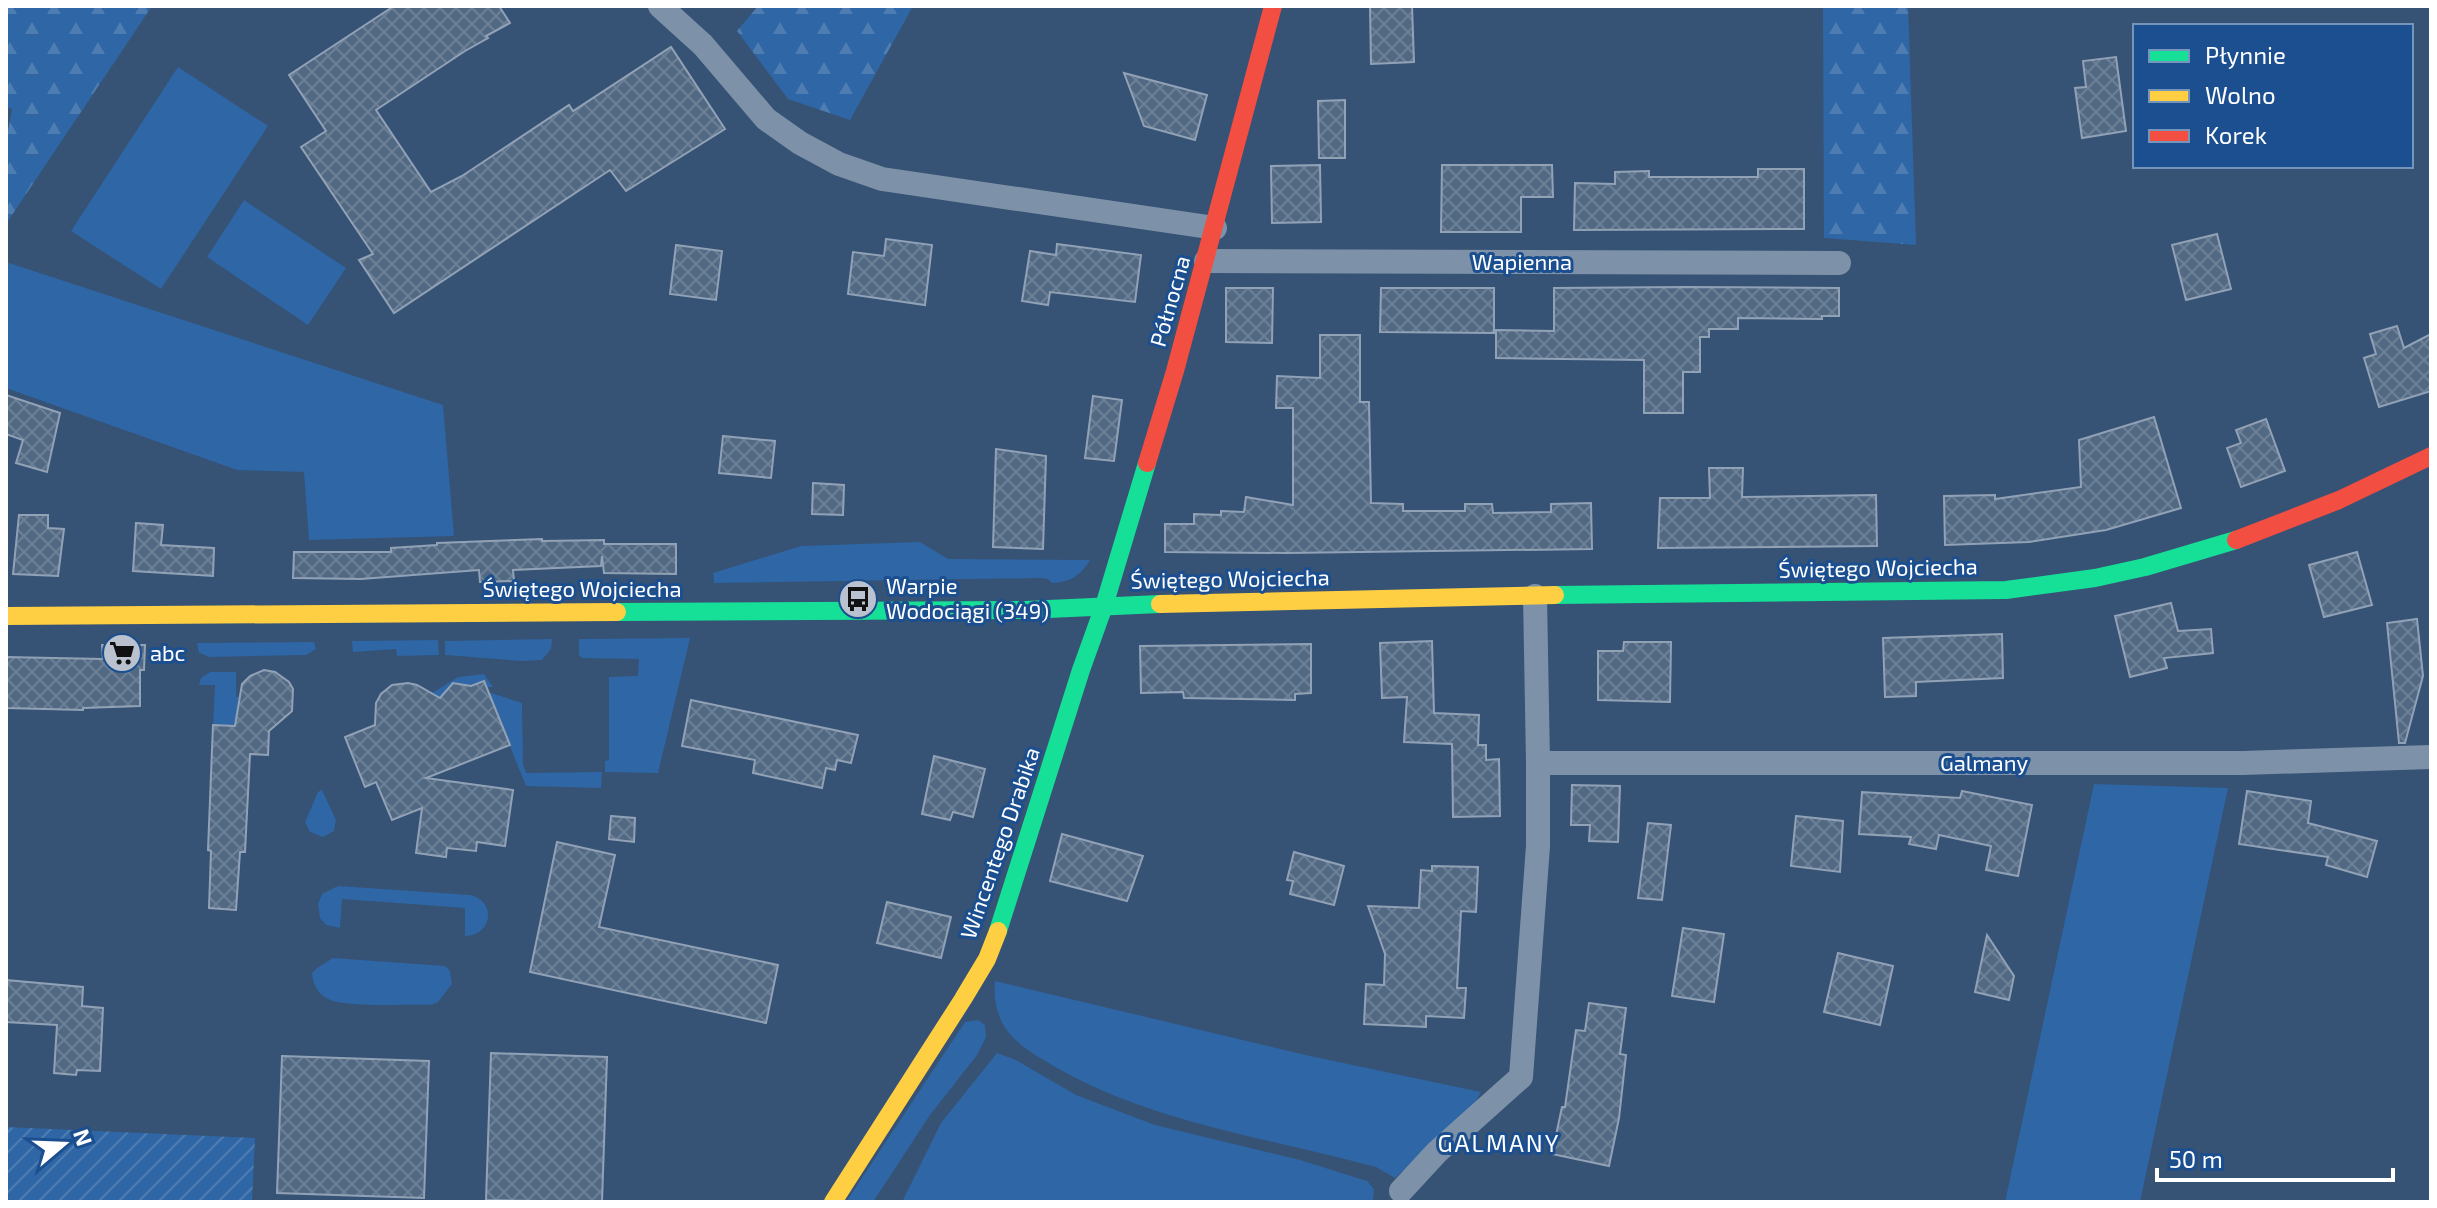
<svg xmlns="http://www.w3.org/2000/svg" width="2437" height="1208" viewBox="0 0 2437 1208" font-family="'Exo 2',sans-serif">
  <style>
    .grass { fill: #2f66a5 }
    .forest { fill: url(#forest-firs) }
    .garden { fill: url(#garden-furrows) }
    .building { fill: url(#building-cross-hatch); stroke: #92a2b6; stroke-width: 2 }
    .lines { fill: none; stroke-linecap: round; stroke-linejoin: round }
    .street { stroke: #7d92a8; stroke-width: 24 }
    .fast { stroke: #16e098; stroke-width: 18 }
    .slow { stroke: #ffcf43; stroke-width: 18 }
    .jam { stroke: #f24e42; stroke-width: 18 }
    .labels { text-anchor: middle; stroke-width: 6; stroke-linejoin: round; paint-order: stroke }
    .street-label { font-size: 22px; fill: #fff; stroke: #1b4f8f }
    .poi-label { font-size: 22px; fill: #fff; stroke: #1b4f8f; text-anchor: start }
    .neighbourhood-label { font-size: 24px; letter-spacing: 2px; fill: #fff; stroke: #1b4f8f }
  </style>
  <defs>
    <pattern id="forest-firs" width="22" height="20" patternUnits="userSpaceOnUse" patternTransform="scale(2)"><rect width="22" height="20" fill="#2f66a5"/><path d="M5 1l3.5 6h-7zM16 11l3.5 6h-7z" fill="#4e7db2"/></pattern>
    <pattern id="garden-furrows" width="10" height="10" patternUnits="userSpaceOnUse" patternTransform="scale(2)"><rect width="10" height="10" fill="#2f66a5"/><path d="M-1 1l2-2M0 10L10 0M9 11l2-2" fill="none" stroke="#4e7db2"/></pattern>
    <pattern id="building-cross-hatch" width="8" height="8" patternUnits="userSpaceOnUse" patternTransform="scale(2)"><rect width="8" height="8" fill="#526984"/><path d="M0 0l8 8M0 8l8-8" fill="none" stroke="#6c8096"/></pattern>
  </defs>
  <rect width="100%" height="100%" fill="#365274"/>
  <!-- grass -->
  <g class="grass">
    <polygon points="178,67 268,126 161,289 71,231"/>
    <polygon points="244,200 346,268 308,325 207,257"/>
    <polygon points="6,262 443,405 454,536 309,540 304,472 237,470 6,388"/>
    <path d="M920,542L948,559L1090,560C1080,576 1071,582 1052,583L1048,579L1041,578L714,583L713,573L801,546Z"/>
    <polygon points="690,638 658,773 605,772 605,761 609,760 609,677 638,676 639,659 582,658 579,655 579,639"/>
    <polygon points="552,639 551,649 542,660 522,661 445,655 445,641"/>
    <polygon points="438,640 439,655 397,656 396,649 353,652 352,641"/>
    <polygon points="314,642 316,649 306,655 210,657 199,653 197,643"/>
    <polygon points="210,672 236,672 236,697 241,697 260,727 213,725 215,685 199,685 201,678"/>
    <polygon points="484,674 493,687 465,688 456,683 447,690 446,696 434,701 429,695 458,677"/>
    <polygon points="488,692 522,703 523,764 526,773 602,772 601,788 526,786"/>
    <polygon points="2094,784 2228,788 2140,1202 2005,1202"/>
    <polygon points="322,790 336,820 334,831 323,837 310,832 305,822 318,792"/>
    <path d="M338,886L471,895C498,903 491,936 465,936V908L342,899L340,928L326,925L320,918L318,904L322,894Z"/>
    <path d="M333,958L445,966L450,971L452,984L438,1002L431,1005C408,1004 347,1008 328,999C318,994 313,985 312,973L317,968Z"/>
    <path d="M995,981L1310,1056L1481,1092L1472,1109L1395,1178L1376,1167C1269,1138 1154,1123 1057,1068C1040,1058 1021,1048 1008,1032C997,1017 993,999 995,981Z"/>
    <polygon points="978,1020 985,1025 986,1037 977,1055 930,1115 873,1202 846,1202 965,1022"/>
    <polygon points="997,1053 1016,1060 1076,1095 1155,1125 1300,1160 1367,1181 1374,1189 1373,1200 902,1202 941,1123"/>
  </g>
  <!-- forest -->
  <g class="forest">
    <polygon points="6,6 152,6 6,224 6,142 12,109 6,107"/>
    <polygon points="758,6 913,6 850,120 788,99 737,31"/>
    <polygon points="1823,6 1908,6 1916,245 1824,238"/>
  </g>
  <!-- garden -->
  <polygon class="garden" points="6,1127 255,1138 252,1202 6,1202"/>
  <!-- building -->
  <g class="building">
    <polygon points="394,6 499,6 510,23 486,36 488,38 465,51 376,110 431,192 462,176 569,105 573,111 671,47 725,129 626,191 610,170 394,313 359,260 373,254 301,147 326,131 289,75"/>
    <polygon points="1370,6 1412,6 1414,62 1371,64"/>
    <polygon points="2116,57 2126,131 2082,138 2075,88 2086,87 2083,61"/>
    <polygon points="1124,73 1207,95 1195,140 1144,126"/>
    <polygon points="1345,100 1345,158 1319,158 1318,101"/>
    <polygon points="1320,165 1321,222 1272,223 1271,166"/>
    <polygon points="1442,165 1552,165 1553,197 1521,197 1521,232 1441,232"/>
    <polygon points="1758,169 1804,169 1804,229 1574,230 1575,183 1615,184 1615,172 1649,171 1649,177 1758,177"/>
    <polygon points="2217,234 2231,289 2186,300 2172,245"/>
    <polygon points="886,239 932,245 925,305 848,294 853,252 884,256"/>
    <polygon points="1057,244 1141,255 1135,302 1050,292 1048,305 1022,301 1030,251 1056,255"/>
    <polygon points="676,245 722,251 716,300 670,294"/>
    <polygon points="1686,287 1839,288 1839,316 1822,316 1822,319 1738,318 1738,329 1709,329 1709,337 1700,337 1700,372 1683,372 1683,413 1644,413 1644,360 1496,358 1496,330 1554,331 1554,288"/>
    <polygon points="1226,288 1273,288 1272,343 1226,342"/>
    <polygon points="1381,288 1494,288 1494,333 1380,332"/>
    <polygon points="2397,326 2404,348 2431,334 2431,391 2379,407 2364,358 2376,354 2370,334"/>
    <polygon points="1320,335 1360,335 1360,402 1369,402 1371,503 1403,504 1403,511 1465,511 1465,504 1492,504 1493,513 1551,512 1551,504 1591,503 1592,549 1286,553 1165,552 1165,524 1194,524 1194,514 1221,515 1221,511 1244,512 1246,497 1293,505 1293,408 1276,408 1277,376 1320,378"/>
    <polygon points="6,395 60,413 47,472 16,463 23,440 6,434"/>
    <polygon points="1093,396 1122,400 1114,461 1085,458"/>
    <polygon points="2154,417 2181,508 2106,530 2029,542 1945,545 1944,496 1995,495 1995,499 2081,487 2079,440"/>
    <polygon points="2266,419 2285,471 2241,487 2227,448 2241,443 2236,430"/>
    <polygon points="723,436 775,441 771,478 719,473"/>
    <polygon points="996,449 1046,456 1043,549 993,547"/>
    <polygon points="1709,468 1743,468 1742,497 1876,495 1877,546 1658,548 1660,498 1710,498"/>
    <polygon points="813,483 844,485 843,515 812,514"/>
    <polygon points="19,515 48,515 48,528 64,529 58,576 13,574"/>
    <polygon points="136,523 163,525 161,545 214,548 213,576 133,571"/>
    <polygon points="542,539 542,541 604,540 604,544 676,544 676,574 604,573 602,556 601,566 513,570 514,581 480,582 479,570 361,579 293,578 294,552 391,552 391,548 437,545 437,543"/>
    <polygon points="2357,552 2372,605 2324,617 2309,565"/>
    <polygon points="2171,603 2178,631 2211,629 2213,653 2164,658 2167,668 2130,677 2115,616"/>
    <polygon points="2417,619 2423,676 2405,743 2399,743 2387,623"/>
    <polygon points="2002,634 2003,678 1916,682 1916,696 1885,697 1883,638"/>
    <polygon points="1432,641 1434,713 1479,715 1478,745 1486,745 1486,760 1499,759 1500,816 1453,817 1452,744 1404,742 1407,697 1382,698 1380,643"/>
    <polygon points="1624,642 1671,642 1670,702 1598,700 1598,651 1623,651"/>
    <polygon points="1311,644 1311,693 1295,694 1295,700 1184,698 1183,692 1141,693 1140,646"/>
    <polygon points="102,645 145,645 144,670 140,670 140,706 83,708 83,710 6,708 6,657 103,659"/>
    <polygon points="264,670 275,672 289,682 293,689 292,711 269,731 268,755 250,754 245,852 240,852 236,910 209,908 211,851 208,850 213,725 235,726 242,684 250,676"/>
    <polygon points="484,681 510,745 426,778 513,790 505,846 477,842 476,851 447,848 446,857 416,853 422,808 392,820 376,782 365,787 345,737 375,725 376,703 381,694 392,685 408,683 417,685 440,698 453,683 471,686"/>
    <polygon points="691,700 858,735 851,763 837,760 835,770 826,768 822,788 753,773 755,760 682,746"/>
    <polygon points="934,756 985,769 973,817 953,812 950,820 922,814"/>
    <polygon points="1572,785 1620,786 1618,842 1589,841 1590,825 1571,825"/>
    <polygon points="1962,791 2032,805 2018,876 1986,870 1991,846 1939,835 1936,849 1909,844 1911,837 1859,834 1862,792 1960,798"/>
    <polygon points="2247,791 2311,801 2308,823 2377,841 2367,877 2326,865 2328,857 2239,844"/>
    <polygon points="611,816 635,818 634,842 609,839"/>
    <polygon points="1796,816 1843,821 1840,872 1791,866"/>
    <polygon points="1648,823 1671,825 1662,900 1638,898"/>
    <polygon points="1062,834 1143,856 1127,901 1050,881"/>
    <polygon points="557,842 615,855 599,927 778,965 766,1023 530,972"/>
    <polygon points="1294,852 1344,866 1334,905 1290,894 1293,881 1287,880"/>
    <polygon points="1432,866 1478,867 1476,912 1461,911 1457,988 1466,988 1464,1018 1426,1016 1426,1027 1364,1024 1366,984 1384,985 1385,954 1368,906 1419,908 1421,870 1432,871"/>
    <polygon points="887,902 951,917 941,958 877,943"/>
    <polygon points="1683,928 1724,934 1714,1002 1672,996"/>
    <polygon points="1987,935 2014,976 2009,1000 1975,992"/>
    <polygon points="1838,953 1893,966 1880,1025 1824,1012"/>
    <polygon points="6,980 83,987 82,1006 103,1008 100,1071 77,1070 76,1075 54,1073 57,1025 6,1022"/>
    <polygon points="1589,1003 1626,1008 1620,1054 1626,1055 1619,1118 1609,1166 1552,1154 1562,1107 1565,1107 1576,1030 1585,1031"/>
    <polygon points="491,1053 607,1057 602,1202 486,1200"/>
    <polygon points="282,1056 429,1061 424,1198 277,1193"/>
  </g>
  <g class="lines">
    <!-- street -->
    <g class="street">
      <polyline points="660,6 703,45 766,119 800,143 839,164 882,179 1215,228"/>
      <polyline points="1206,261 1839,263"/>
      <polyline points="1535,596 1538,763 2243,763 2431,757"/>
      <polyline points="1401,1191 1437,1152 1521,1077 1538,846 1538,763"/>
    </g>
    <!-- fast -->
    <g class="fast">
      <polyline points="1555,595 2006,590 2095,578 2145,567 2236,540"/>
      <polyline points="617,612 1026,610 1160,604"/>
      <polyline points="998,931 1081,670 1104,606 1147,463"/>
    </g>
    <!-- slow -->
    <g class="slow">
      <polyline points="1160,604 1555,595"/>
      <polyline points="6,616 617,612"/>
      <polyline points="833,1202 963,999 987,959 998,931"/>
    </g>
    <!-- jam -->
    <g class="jam">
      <polyline points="1147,463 1175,371 1273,6"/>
      <polyline points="2236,540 2339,500 2431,456"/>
    </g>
  </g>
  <!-- icons -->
  <defs>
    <g id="bus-disc" transform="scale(2)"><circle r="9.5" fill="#b9c2ce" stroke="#1b4f8f"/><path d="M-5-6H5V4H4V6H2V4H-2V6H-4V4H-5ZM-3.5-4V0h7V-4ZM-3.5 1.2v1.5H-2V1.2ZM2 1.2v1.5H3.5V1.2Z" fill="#111"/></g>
    <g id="supermarket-disc" transform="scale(2)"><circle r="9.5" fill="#b9c2ce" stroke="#1b4f8f"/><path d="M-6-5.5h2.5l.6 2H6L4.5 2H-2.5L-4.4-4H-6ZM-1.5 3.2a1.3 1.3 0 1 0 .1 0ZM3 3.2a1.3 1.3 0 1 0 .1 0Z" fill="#111"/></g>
  </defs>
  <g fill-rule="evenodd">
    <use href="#bus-disc" x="858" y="599"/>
    <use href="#supermarket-disc" x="122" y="653"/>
  </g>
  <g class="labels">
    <!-- street labels -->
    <g class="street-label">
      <text x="1522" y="270">Wapienna</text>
      <text transform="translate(1170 301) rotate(-74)" y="8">Północna</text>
      <text transform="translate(1878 568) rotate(-1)" y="8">Świętego Wojciecha</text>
      <text transform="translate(1230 579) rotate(-1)" y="8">Świętego Wojciecha</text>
      <text x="582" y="597">Świętego Wojciecha</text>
      <text x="1984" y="771">Galmany</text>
      <text transform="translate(1000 843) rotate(-71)" y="8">Wincentego Drabika</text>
    </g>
    <!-- poi labels -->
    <g class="poi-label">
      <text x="886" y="594">Warpie<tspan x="886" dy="25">Wodociągi (349)</tspan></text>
      <text x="150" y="661">abc</text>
    </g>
    <!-- neighbourhood labels -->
    <g class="neighbourhood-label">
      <text x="1499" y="1152">GALMANY</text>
    </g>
  </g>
  <!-- border -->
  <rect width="2437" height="1208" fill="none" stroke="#ffffff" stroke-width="16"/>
  <!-- legend -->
  <rect x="2133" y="24" width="280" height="144" fill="#1b4f8f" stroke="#7695bc" stroke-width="2"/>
  <rect x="2149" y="50" width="40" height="12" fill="#16e098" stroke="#7695bc" stroke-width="2"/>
  <text x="2205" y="64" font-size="24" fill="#ffffff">Płynnie</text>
  <rect x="2149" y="90" width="40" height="12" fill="#ffcf43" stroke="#7695bc" stroke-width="2"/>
  <text x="2205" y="104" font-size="24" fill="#ffffff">Wolno</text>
  <rect x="2149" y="130" width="40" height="12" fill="#f24e42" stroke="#7695bc" stroke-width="2"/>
  <text x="2205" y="144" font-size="24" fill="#ffffff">Korek</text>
  <!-- north arrow -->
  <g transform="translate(64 1144) rotate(71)" stroke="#1b4f8f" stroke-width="6" paint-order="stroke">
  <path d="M0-6L14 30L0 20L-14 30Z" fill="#ffffff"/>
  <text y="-12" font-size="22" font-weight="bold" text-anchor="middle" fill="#ffffff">N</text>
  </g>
  <!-- scale -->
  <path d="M2157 1168v12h236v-12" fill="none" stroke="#ffffff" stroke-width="4"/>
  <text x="2169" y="1168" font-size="24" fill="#ffffff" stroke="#1b4f8f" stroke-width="6" paint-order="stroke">50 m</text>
</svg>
